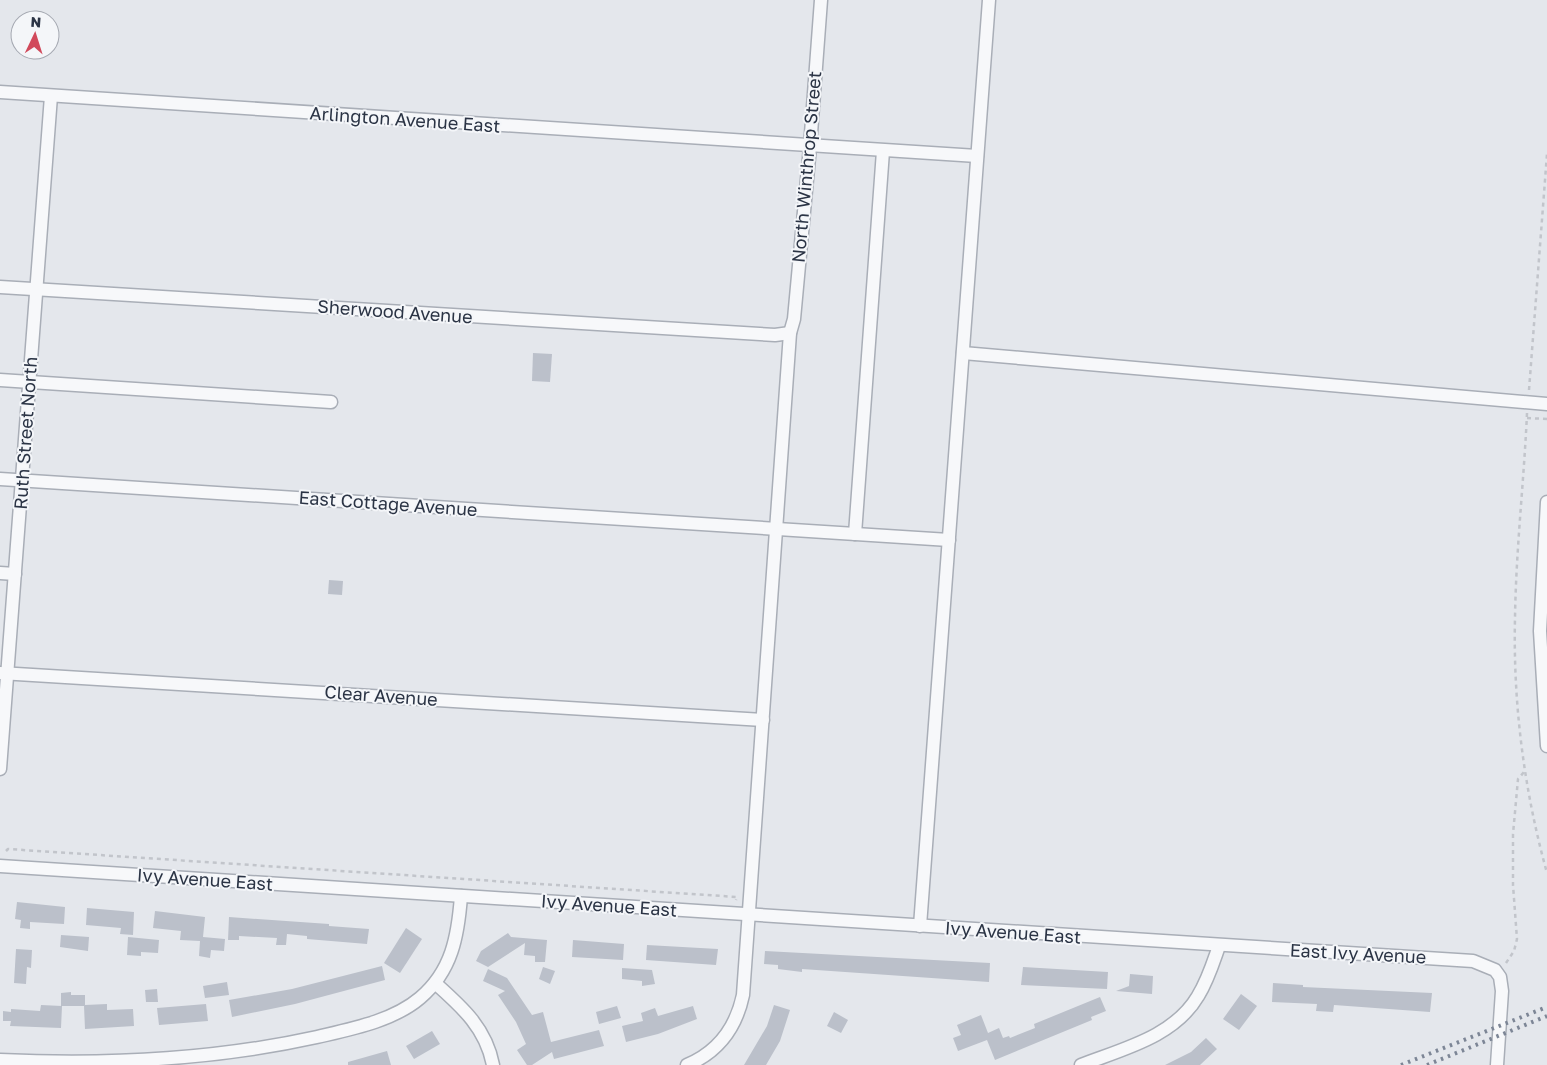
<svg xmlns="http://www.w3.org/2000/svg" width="1547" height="1065" viewBox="0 0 1547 1065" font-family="'Golos Text',sans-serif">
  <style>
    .building { fill: #bbc0ca }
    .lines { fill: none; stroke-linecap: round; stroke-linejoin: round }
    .minor-casing { stroke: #a9aeb7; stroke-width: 15 }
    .path { stroke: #c2c5cb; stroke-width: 2.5; stroke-dasharray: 4 4; stroke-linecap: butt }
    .minor { stroke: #f7f8fa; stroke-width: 12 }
    .rail { stroke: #7d8696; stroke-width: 4; stroke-dasharray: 2.5 5; stroke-linecap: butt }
    .labels { text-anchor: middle; stroke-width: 4; stroke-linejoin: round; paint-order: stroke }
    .street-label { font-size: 18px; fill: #2b3445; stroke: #f4f6f9 }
  </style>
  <rect width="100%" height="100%" fill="#e4e7ec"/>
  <!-- building -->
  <g class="building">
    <polygon points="533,353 552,354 550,382 532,381"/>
    <polygon points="329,580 343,581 342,595 328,594"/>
    <polygon points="17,902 65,907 64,924 30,922 30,929 20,928 21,920 15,919"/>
    <polygon points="87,908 134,912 133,935 120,934 121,928 86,925"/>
    <polygon points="155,911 205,917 203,937 225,939 224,951 211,950 210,958 199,956 200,941 180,940 181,931 153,928"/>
    <polygon points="229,917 329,924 329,926 369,929 367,944 307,939 307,936 287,934 286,945 276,945 277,938 239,936 239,940 228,940"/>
    <polygon points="406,928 422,939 400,973 384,963"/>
    <polygon points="508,933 511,937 547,940 545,962 535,962 535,956 524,955 525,943 488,967 476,961 481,951"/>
    <polygon points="61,935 89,937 88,951 60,947"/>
    <polygon points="128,937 159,940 158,953 141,952 141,956 127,955"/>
    <polygon points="573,940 624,944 623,960 572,957"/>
    <polygon points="647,945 718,949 716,965 646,960"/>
    <polygon points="16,949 32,950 31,968 27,967 26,984 14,983"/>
    <polygon points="765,951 990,963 989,982 802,969 802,972 778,969 778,965 764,964"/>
    <polygon points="382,966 385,980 295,1004 232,1017 229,1000 292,989"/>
    <polygon points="543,967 555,971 550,984 539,979"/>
    <polygon points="1023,967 1108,972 1107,989 1021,985"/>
    <polygon points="622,968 652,970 655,984 642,986 642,981 622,979"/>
    <polygon points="488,969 507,978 532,1015 543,1012 551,1042 599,1030 604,1046 554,1059 552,1052 532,1065 527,1065 517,1050 526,1044 516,1022 498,995 505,991 483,981"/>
    <polygon points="1130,974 1153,976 1152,994 1116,991 1129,986"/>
    <polygon points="227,982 229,995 205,998 203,986"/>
    <polygon points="1273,983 1303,985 1303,987 1432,993 1430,1012 1334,1005 1333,1012 1316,1011 1317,1004 1272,1002"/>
    <polygon points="157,989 158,1002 146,1002 145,990"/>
    <polygon points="71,992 71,995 85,995 85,1005 107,1004 107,1010 133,1009 134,1026 85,1029 84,1006 61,1006 61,993"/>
    <polygon points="1241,994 1257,1006 1239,1030 1223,1019"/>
    <polygon points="1100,997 1106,1011 1091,1017 1092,1020 995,1060 987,1040 958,1051 953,1038 961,1035 957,1025 981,1015 988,1033 999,1028 1003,1038 1009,1036 1010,1038 1035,1028 1034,1024"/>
    <polygon points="206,1004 208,1021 159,1025 157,1008"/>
    <polygon points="41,1005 62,1006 61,1028 10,1026 11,1021 3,1021 3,1011 11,1012 11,1009 40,1011"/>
    <polygon points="774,1005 790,1010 780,1041 766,1065 744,1065 767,1026"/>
    <polygon points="617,1006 621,1018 599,1024 596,1012"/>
    <polygon points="693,1006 697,1019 658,1034 626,1042 622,1026 643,1021 641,1013 655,1008 658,1016"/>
    <polygon points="834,1012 848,1020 841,1033 827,1026"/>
    <polygon points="432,1031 440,1044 414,1059 406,1046"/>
    <polygon points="1206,1038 1217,1049 1200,1065 1165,1065 1191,1052"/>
    <polygon points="387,1051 391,1065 348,1065 348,1062"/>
  </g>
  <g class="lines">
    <!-- minor casing -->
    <g class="minor-casing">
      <g id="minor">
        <polyline points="0,92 977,156"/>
        <polyline points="0,287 775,335 790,333"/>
        <polyline points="963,353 1547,404"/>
        <polyline points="0,380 331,402"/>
        <polyline points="0,479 949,540"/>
        <polyline points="1547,502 1540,631 1547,746"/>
        <polyline points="855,534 883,151"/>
        <polyline points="0,573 15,574"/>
        <polyline points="0,673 763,720"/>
        <polyline points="0,769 51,96"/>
        <polyline points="0,866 1473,961 1495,970 1500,977 1502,991 1497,1065"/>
        <polyline points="920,926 989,0"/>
        <path d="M435,983C462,1007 486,1028 493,1065"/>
        <path d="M0,1060C106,1065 213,1060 317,1037C351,1029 393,1021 420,998C452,971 458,936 461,896"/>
        <path d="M687,1065C718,1052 736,1028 743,995L790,333L794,319L810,147L821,0"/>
        <path d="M1081,1065C1122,1049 1174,1037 1198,996C1208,980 1213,963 1219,946"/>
      </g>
    </g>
    <!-- path -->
    <g class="path">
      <polyline points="1529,390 1547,154"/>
      <path d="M1527,413C1524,481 1516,549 1515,618C1513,704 1524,790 1547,873"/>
      <polyline points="1527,418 1547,419"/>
      <polyline points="6,851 8,849 737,897 736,900"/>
      <polyline points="1506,963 1514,951 1517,939 1513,885 1513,834 1518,779 1524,772"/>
    </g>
    <!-- minor -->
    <use href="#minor" class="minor"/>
    <!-- rail -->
    <g class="rail">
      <polyline points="1401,1065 1547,1007"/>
      <polyline points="1427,1065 1547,1016"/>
    </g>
  </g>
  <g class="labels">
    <!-- street labels -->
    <g class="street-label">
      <text transform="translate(405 120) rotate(4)" y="6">Arlington Avenue East</text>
      <text transform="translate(807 167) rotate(-85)" y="6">North Winthrop Street</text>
      <text transform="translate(395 312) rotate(4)" y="6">Sherwood Avenue</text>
      <text transform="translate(26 433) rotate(-86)" y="6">Ruth Street North</text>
      <text transform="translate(388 504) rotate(4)" y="6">East Cottage Avenue</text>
      <text transform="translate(381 696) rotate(4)" y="6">Clear Avenue</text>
      <text transform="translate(205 880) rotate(4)" y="6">Ivy Avenue East</text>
      <text transform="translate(609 906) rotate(4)" y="6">Ivy Avenue East</text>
      <text transform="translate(1013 933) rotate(4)" y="6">Ivy Avenue East</text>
      <text transform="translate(1358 954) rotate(3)" y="6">East Ivy Avenue</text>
    </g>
  </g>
  <!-- north arrow -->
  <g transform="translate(35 35) rotate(4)"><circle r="24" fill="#f4f6f9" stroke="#a4a8b1"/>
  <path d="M0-4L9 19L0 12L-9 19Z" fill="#d1495b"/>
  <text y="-8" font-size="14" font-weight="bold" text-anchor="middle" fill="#2b3445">N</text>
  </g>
</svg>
